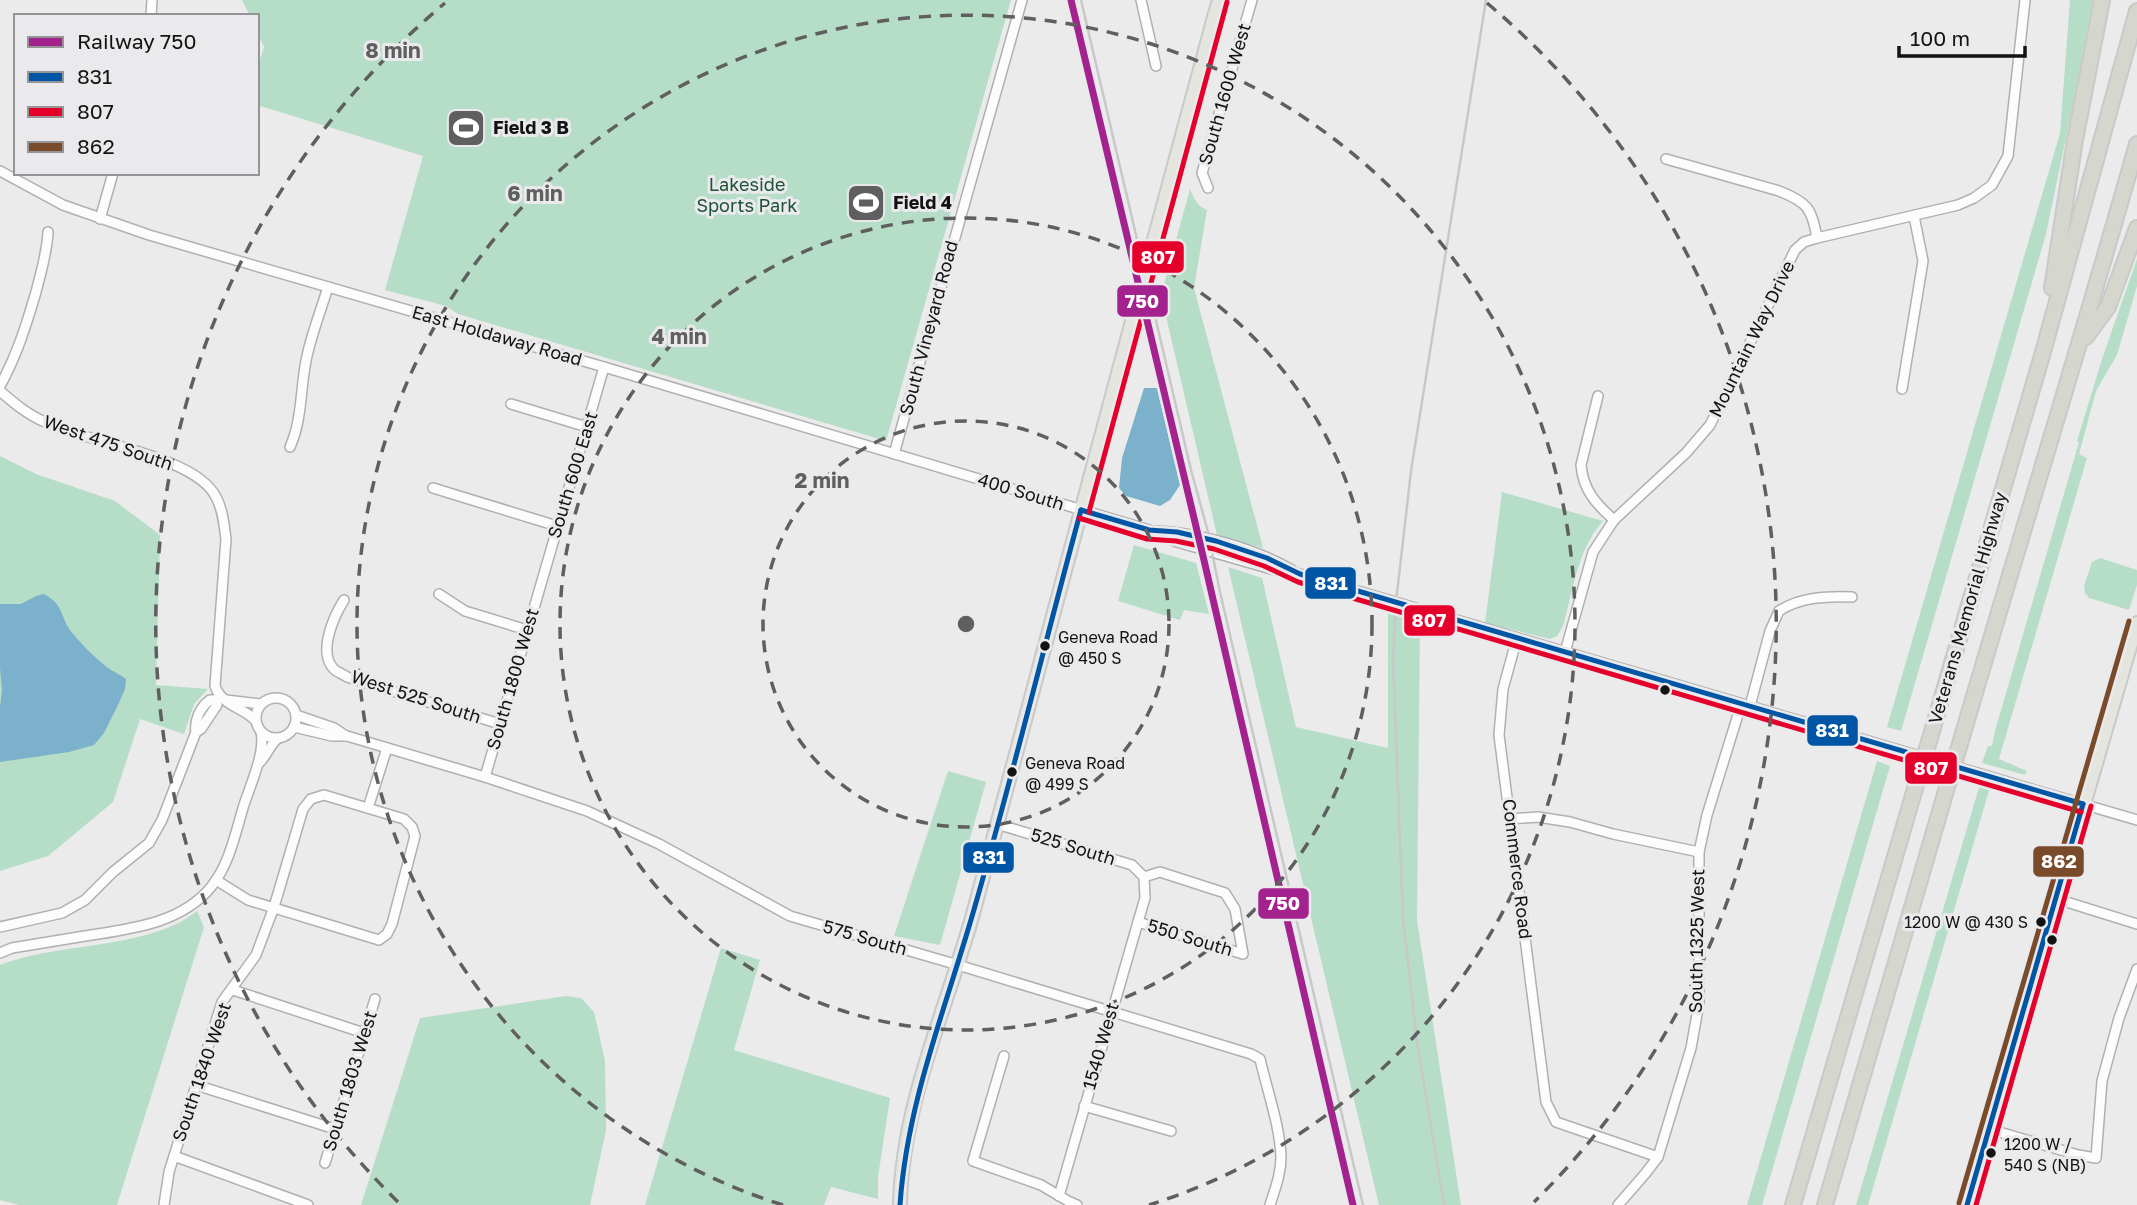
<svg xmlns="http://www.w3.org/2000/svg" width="2137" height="1205" viewBox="0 0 2137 1205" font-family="'Golos Text',sans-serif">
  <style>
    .green { fill: #b6ddc7 }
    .water { fill: #7cb1cb }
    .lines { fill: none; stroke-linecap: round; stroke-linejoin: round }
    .minor-casing { stroke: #b0b0b1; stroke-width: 12 }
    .major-casing { stroke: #c9c9c9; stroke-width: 16 }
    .highway-casing { stroke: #c9c9c9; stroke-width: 18 }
    .minor { stroke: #fcfcfc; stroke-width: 9 }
    .major { stroke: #e5e5e0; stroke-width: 12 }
    .highway { stroke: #d5d6cd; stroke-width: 14 }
    .rail { stroke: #c8c8c9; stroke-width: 2.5 }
    .major-bridge-casing { stroke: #c9c9c9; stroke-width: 16; stroke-linecap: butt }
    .highway-bridge-casing { stroke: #c9c9c9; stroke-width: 18; stroke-linecap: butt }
    .major-bridge { stroke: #e5e5e0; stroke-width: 12 }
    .highway-bridge { stroke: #d5d6cd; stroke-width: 14 }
    .bus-1-casing { stroke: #eaeaed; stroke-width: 10 }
    .bus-2-casing { stroke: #eaeaed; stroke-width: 10 }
    .bus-3-casing { stroke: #eaeaed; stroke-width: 10 }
    .bus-1 { stroke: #0055a4; stroke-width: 5 }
    .bus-2 { stroke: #e4002b; stroke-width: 5 }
    .bus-3 { stroke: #7a4b2a; stroke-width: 5 }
    .rail-1-casing { stroke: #eaeaed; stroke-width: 12 }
    .rail-1 { stroke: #a4228e; stroke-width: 7 }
    .ring { fill: none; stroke: #5f5f60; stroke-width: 3.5; stroke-dasharray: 12 9 }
    .bus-dot { fill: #131314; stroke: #eaeaed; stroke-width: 2.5 }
    .labels { text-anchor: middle; stroke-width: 6; stroke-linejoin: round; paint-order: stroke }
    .bus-label { font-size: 16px; fill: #131314; stroke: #eaeaed; text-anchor: start }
    .street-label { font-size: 18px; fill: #131314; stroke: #eaeaed }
    .poi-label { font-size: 18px; font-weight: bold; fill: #131314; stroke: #eaeaed; text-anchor: start }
    .park-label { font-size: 18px; fill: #1c5237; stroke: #eaeaed }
    .centre { fill: #5f5f60; stroke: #eaeaed; stroke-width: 3.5 }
    .ring-label { font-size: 21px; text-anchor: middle; font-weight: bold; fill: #5f5f60; stroke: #eaeaed; stroke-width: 6; stroke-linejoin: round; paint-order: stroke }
    .line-badge { stroke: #eaeaed; stroke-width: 2.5 }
    .badge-label { font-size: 19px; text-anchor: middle; font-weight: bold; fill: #fff }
  </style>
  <rect width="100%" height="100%" fill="#ebebec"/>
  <!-- green -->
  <g class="green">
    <polygon points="242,0 1011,0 886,441 458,314 446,306 385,290 423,156 257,105 257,70 264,47 257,32 257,16 250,16"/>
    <polygon points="2070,0 2093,0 2078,80 2046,234 1901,731 1887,727 2060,133"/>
    <path d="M1190,189C1194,199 1197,206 1207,210L1194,288L1263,548L1217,535L1161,295Z"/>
    <polygon points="2137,259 2137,286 2117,355 2096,391 2079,454 2087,458 1999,759 2027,771 2025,775 1982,763 1988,746 1992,746 1995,731 2079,442 2077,441 2102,359"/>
    <polygon points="0,456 36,474 115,501 160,535 156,685 208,689 194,704 184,734 140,719 113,802 48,856 0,871"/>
    <path d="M1502,492L1603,521C1578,548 1573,591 1563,626L1557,636L1550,639L1485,623Z"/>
    <polygon points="1134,545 1196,563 1209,614 1184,610 1180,620 1118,601"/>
    <polygon points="2100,558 2137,570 2137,585 2129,610 2089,598 2085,593 2084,586 2092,562"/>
    <polygon points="1228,567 1262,578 1296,727 1388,748 1388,609 1420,620 1417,920 1461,1205 1379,1205"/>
    <polygon points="1877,761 1890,766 1762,1205 1747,1205"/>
    <polygon points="948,771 986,782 940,945 894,936"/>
    <polygon points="1980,784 1990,787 1868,1205 1856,1205"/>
    <path d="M197,911L204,927L117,1205H19L0,1200V965C55,944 120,949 174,925C182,922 190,916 197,911Z"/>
    <polygon points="721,948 760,960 734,1050 890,1098 878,1177 878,1199 831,1187 824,1205 645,1205"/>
    <polygon points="566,996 581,998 594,1012 605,1061 606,1130 590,1205 361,1205 420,1018"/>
  </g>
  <!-- water -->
  <g class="water">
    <polygon points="1144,388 1157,388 1180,485 1170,500 1160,506 1126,496 1119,488 1122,458"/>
    <path d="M44,594C63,604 60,615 70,630C79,642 99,662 111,670C116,673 121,675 126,679L125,689L119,703L104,733L94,745L69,752L0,762V707L2,691L0,668V604H21L36,596Z"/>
  </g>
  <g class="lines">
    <!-- minor casing -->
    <g class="minor-casing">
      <g id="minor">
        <polyline points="1141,0 1156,66"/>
        <polyline points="151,16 152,0"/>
        <path d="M1666,159L1779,191C1807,202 1812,208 1817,238"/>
        <polyline points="0,171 63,205 149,235 604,367 1149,530 1177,542 1275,570 1300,574 2137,820"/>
        <polyline points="1208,188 1202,173 1252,0"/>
        <polyline points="100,219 113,173"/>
        <path d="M0,386C17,355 26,326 36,292C41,272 47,253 48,232"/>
        <polyline points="1902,389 1923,261 1914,216"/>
        <path d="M0,391C14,403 28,415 45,422C87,443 195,455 216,497C223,510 224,525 226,539L215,686C222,706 243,707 256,721"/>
        <path d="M1598,396L1581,465C1583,490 1596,504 1614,520"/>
        <polyline points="511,404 587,427"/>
        <path d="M290,447C303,418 300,386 307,356C312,333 321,310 328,287"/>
        <polyline points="894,454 1022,0"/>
        <polyline points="433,488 557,526"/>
        <path d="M1155,531C1197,532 1256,549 1292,570"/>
        <polyline points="439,594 465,611 527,630"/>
        <path d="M344,600C334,616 318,651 333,668C336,672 343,674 347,677L500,724"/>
        <polyline points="1517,638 1503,689 1499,735 1546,1102 1556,1122 1658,1157"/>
        <polyline points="1565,652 1593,552 1614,520 1686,453 1710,425 1795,250 1804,242 1817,238 1958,205 1974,198 1992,185 2008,156 2025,0"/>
        <circle cx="276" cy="718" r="20"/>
        <polyline points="226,700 261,704"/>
        <path d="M1750,706L1770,631L1779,611C1800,597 1827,596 1852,597"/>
        <polyline points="296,715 334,728 346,736"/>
        <path d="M294,727L332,736H347L485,777L587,811L659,844L790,916L958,965L1251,1054L1260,1059C1267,1090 1280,1126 1281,1157C1281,1174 1275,1189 1270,1205"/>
        <polyline points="196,732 201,729 217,705 216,700 218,697"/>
        <path d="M258,764C267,756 269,746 278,738"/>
        <polyline points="485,777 604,367"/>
        <polyline points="368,808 387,748"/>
        <polyline points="1510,819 1538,817 1570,822 1613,834 1699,852"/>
        <polyline points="997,824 1132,865 1144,877 1145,898 1138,922 1059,1196"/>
        <polyline points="2057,899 2137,924"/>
        <polyline points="1138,922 1243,954 1235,909 1225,893 1160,872 1144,877"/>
        <path d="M0,927L62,913L85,900L113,872L149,843L162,820L196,732C194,721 200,707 210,700H216"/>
        <path d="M0,953L12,948C36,944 61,940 85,936C129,929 181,924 211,887C229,865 235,835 243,808C249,788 266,752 261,732"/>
        <polyline points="233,990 364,1033"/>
        <polyline points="1004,1056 973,1161 1041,1185 1068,1201 1077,1205"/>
        <polyline points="196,1085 335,1129"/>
        <polyline points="1084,1106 1171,1131"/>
        <polyline points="1989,1129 2078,1155 2096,1158 2102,1081 2119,1018 2137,969"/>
        <polyline points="174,1156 308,1205"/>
        <polyline points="325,1163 375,999"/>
        <polyline points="164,1205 169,1172 222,1002 256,955 274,907 303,809 311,799 324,795 404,819 412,827 415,836 392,924 387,934 379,940 248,900 216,880"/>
        <polyline points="1618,1205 1645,1174 1658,1157 1691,1048 1699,1003 1699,852 1707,815 1741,705"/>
      </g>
    </g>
    <!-- major casing -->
    <g class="major-casing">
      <g id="major">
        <polyline points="1214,17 1219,0"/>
        <path d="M900,1205C902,1104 946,1010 973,914C1027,716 1079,518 1132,321"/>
        <path d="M1967,1205C2025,1011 2079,817 2137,623"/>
      </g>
    </g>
    <!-- highway casing -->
    <g class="highway-casing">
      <g id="highway">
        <polyline points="2052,288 2075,140 2102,0"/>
        <polyline points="2086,337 2108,307 2137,228"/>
        <polyline points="1933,728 2043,352 2137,11"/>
        <path d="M1962,737C2020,539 2081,342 2137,144"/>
        <polyline points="1793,1205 1916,785"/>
        <polyline points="1825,1205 1945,794"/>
      </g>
    </g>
    <!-- minor -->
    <use href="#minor" class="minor"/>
    <!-- major -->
    <use href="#major" class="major"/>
    <!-- highway -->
    <use href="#highway" class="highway"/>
    <!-- rail -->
    <g class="rail">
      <polyline points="1081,0 1191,470 1208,532 1220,592 1363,1205"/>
      <polyline points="1444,1205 1417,1042 1403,919 1393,658 1396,602 1411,471 1486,0"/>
    </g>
    <!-- major-bridge casing -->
    <g class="major-bridge-casing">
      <polyline id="major-bridge" points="1132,321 1214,17"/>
    </g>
    <!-- highway-bridge casing -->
    <g class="highway-bridge-casing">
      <g id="highway-bridge">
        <polyline points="1916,785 1933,728"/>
        <polyline points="1945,794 1962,737"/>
      </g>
    </g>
    <!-- major-bridge -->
    <use href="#major-bridge" class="major-bridge"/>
    <!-- highway-bridge -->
    <use href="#highway-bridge" class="highway-bridge"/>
    <!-- bus-1 casing -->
    <g class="bus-1-casing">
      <g id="bus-1">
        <polyline points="1081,510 1149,530 1177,532 1216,541 1267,558 1300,574 2083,804"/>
        <path d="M900,1205C907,1101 947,1005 975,906C1013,775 1045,642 1081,510"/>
        <polyline points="1967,1205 2083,804"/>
      </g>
    </g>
    <!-- bus-2 casing -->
    <g class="bus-2-casing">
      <g id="bus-2">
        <polyline points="1089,512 1227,2"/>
        <polyline points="1079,518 1147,539 1176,541 1214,549 1264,566 1298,582 2081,812"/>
        <polyline points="1976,1205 2091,806"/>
      </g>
    </g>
    <!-- bus-3 casing -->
    <g class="bus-3-casing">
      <polyline id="bus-3" points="1959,1203 2129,621"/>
    </g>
    <!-- bus-1 -->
    <use href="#bus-1" class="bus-1"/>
    <!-- bus-2 -->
    <use href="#bus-2" class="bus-2"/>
    <!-- bus-3 -->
    <use href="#bus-3" class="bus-3"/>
    <!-- rail-1 casing -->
    <g class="rail-1-casing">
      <polyline id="rail-1" points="1071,0 1203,556 1353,1205"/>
    </g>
    <!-- rail-1 -->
    <use href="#rail-1" class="rail-1"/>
  </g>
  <!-- distance rings -->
  <g class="ring">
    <circle cx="966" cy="624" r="203"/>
    <circle cx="966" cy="624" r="406"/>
    <path d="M783 1205A609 609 0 1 1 1149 1205"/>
    <path d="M398 1202A811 811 0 0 1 445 3M1487 3A811 811 0 0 1 1534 1202"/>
  </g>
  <!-- icons -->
  <defs>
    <g id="stadium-square" transform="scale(2.0125)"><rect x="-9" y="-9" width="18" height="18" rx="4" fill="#5f5f60" stroke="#eaeaed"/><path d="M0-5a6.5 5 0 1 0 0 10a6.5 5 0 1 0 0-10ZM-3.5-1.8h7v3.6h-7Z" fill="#fff"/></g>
  </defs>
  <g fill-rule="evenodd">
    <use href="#stadium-square" x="466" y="128"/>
    <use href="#stadium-square" x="866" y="203"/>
  </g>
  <!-- markers -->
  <g class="bus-dot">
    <circle cx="1045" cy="646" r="6"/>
    <circle cx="1665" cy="690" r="6"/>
    <circle cx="1012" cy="772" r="6"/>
    <circle cx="2041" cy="922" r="6"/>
    <circle cx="2052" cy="940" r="6"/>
    <circle cx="1991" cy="1153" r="6"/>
  </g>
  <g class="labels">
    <!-- bus labels -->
    <g class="bus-label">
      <text x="1058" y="643">Geneva Road<tspan x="1058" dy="21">@ 450 S</tspan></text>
      <text x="1025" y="769">Geneva Road<tspan x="1025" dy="21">@ 499 S</tspan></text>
      <text x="2028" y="928" text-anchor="end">1200 W @ 430 S</text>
      <text x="2004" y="1150">1200 W /<tspan x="2004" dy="21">540 S (NB)</tspan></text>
    </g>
    <!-- street labels -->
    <g class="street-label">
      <text transform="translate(1225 94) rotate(-74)" y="6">South 1600 West</text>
      <text transform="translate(929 328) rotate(-75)" y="6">South Vineyard Road</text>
      <text transform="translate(497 336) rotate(16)" y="6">East Holdaway Road</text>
      <text transform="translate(1752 339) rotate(-64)" y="6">Mountain Way Drive</text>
      <text transform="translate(108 443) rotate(19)" y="6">West 475 South</text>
      <text transform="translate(573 475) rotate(-73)" y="6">South 600 East</text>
      <text transform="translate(1021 492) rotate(17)" y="6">400 South</text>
      <text transform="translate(1968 608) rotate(-74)" y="6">Veterans Memorial Highway</text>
      <text transform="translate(513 679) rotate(-74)" y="6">South 1800 West</text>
      <text transform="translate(416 697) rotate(18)" y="6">West 525 South</text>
      <text transform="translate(1073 847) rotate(17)" y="6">525 South</text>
      <text transform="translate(1517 869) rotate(83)" y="6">Commerce Road</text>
      <text transform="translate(865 938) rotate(16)" y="6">575 South</text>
      <text transform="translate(1190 938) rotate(17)" y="6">550 South</text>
      <text transform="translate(1697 941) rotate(-89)" y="6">South 1325 West</text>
      <text transform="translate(1101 1046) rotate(-74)" y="6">1540 West</text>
      <text transform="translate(202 1072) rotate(-71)" y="6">South 1840 West</text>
      <text transform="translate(350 1081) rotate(-73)" y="6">South 1803 West</text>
    </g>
    <!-- poi labels -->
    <g class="poi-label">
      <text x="493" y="134">Field 3 B</text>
      <text x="893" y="209">Field 4</text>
    </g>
    <!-- park labels -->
    <g class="park-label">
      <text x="747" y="191">Lakeside<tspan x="747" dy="21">Sports Park</tspan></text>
    </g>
  </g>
  <circle cx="966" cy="624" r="10" class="centre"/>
  <g class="ring-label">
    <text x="393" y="58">8 min</text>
    <text x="535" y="201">6 min</text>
    <text x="679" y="344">4 min</text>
    <text x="822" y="488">2 min</text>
  </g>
  <g class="line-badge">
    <rect x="1131" y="240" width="54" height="34" rx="7" fill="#e4002b"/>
    <rect x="1116" y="284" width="53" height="34" rx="7" fill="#a4228e"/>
    <rect x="1304" y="566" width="53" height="34" rx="7" fill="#0055a4"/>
    <rect x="1403" y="604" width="53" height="33" rx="7" fill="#e4002b"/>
    <rect x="1806" y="714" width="53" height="33" rx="7" fill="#0055a4"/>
    <rect x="1904" y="751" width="54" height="34" rx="7" fill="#e4002b"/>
    <rect x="962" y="841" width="53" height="33" rx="7" fill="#0055a4"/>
    <rect x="2032" y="845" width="53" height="33" rx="7" fill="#7a4b2a"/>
    <rect x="1257" y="887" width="53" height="33" rx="7" fill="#a4228e"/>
  </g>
  <g class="badge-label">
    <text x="1158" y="264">807</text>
    <text x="1142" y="308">750</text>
    <text x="1331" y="590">831</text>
    <text x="1429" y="627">807</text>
    <text x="1832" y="737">831</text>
    <text x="1931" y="775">807</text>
    <text x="989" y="864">831</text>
    <text x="2059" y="868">862</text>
    <text x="1283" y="910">750</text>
  </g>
  <!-- legend -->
  <rect x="14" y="14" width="245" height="161" fill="#eaeaed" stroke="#949496" stroke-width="2"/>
  <rect x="28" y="37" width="35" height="10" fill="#a4228e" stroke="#949496" stroke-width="2"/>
  <text x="77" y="49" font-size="21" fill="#131314">Railway 750</text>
  <rect x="28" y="72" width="35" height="10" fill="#0055a4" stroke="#949496" stroke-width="2"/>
  <text x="77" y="84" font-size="21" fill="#131314">831</text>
  <rect x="28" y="107" width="35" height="10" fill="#e4002b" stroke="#949496" stroke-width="2"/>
  <text x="77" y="119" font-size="21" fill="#131314">807</text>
  <rect x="28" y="142" width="35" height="10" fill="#7a4b2a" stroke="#949496" stroke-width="2"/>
  <text x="77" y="154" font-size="21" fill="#131314">862</text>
  <!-- scale -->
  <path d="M1899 46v10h126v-10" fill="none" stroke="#131314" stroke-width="3.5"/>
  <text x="1910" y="46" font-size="21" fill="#131314" stroke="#eaeaed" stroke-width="5" paint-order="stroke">100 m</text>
</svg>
